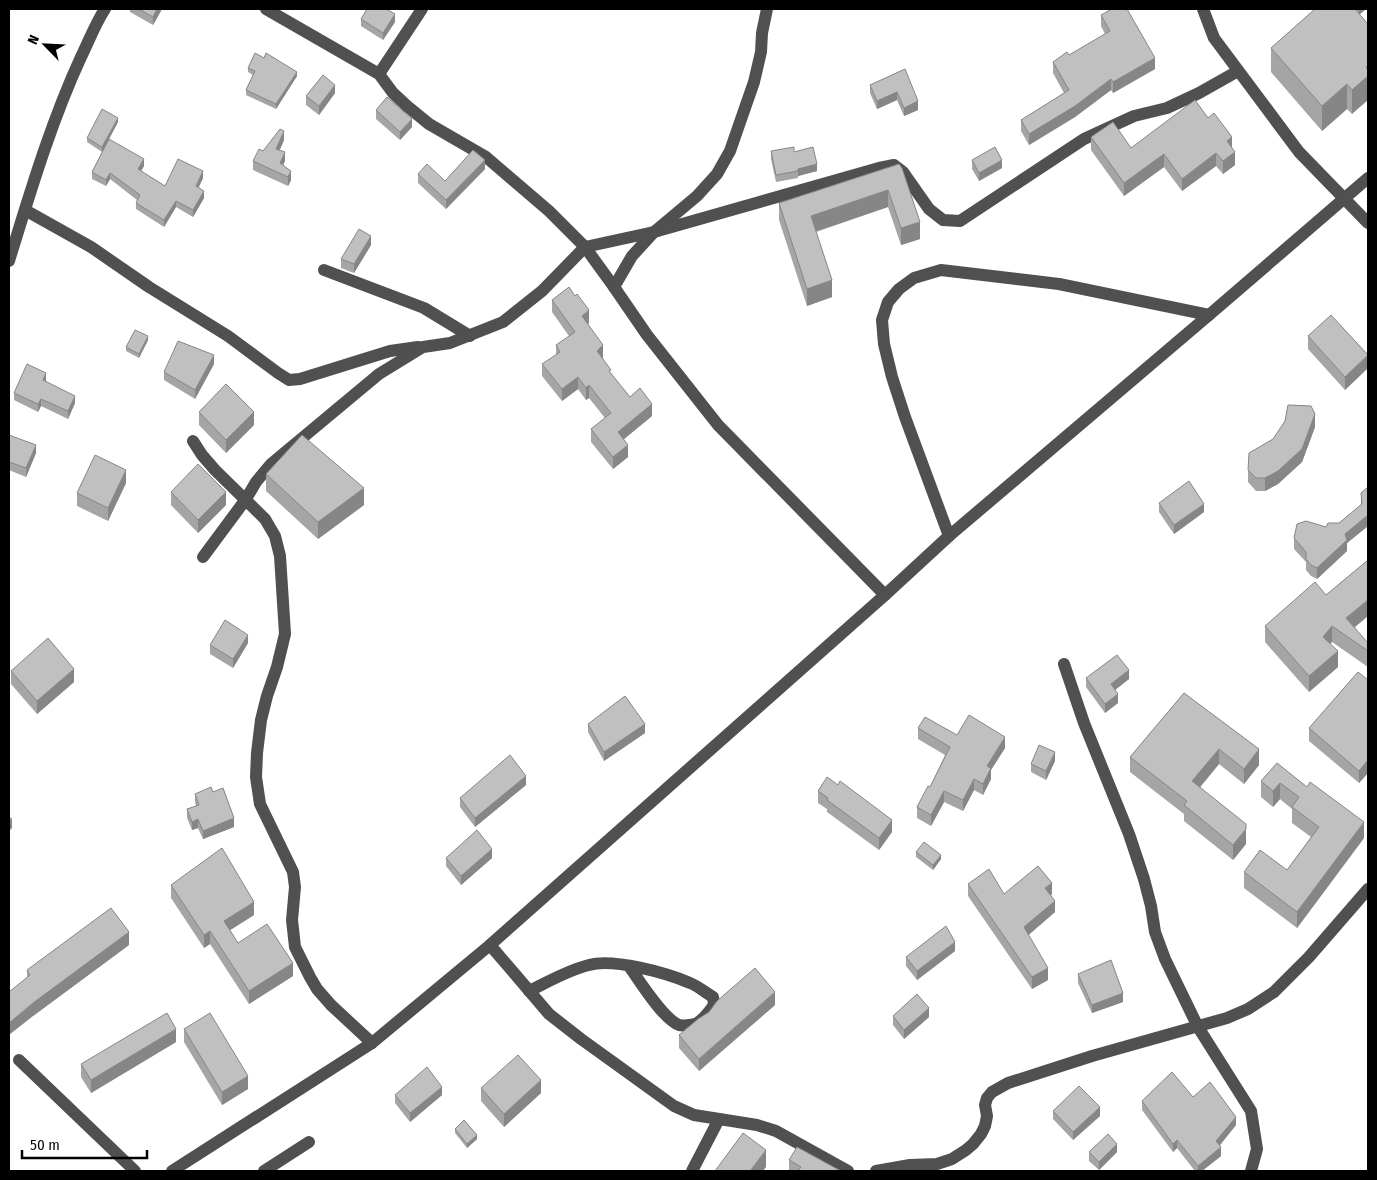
<svg xmlns="http://www.w3.org/2000/svg" width="1377" height="1180" viewBox="0 0 1377 1180" font-family="'Fira Sans Condensed',sans-serif">
  <style>
    .lines { fill: none; stroke-linecap: round; stroke-linejoin: round }
    .minor { stroke: #505050; stroke-width: 12 }
    .wall { fill: #a5a5a5 }
    .shaded-wall { fill: #868686 }
    .building { fill: #c0c0c0; stroke: #868686 }
  </style>
  <rect width="100%" height="100%" fill="#fff"/>
  <g class="lines">
    <!-- minor -->
    <g class="minor">
      <polyline points="266,9 379,74 393,93 407,106 429,124 486,157 549,211 585,247 614,287 647,335 718,425 885,595"/>
      <polyline points="1203,9 1214,38 1299,152 1368,223"/>
      <polyline points="379,74 422,9"/>
      <polyline points="25,210 91,247 149,287 228,336 278,373 289,380 300,379 390,351 418,347"/>
      <path d="M9,261C30,193 51,122 81,57C89,41 95,24 105,9"/>
      <polyline points="324,270 424,308 470,336"/>
      <polyline points="614,287 632,256 654,232 697,196 717,174 730,151 754,82 761,52 762,33 767,9"/>
      <polyline points="193,441 202,455 215,470 265,519 275,536 280,556 285,634 277,667 267,696 261,720 257,753 256,777 260,804 293,872 295,887 292,920 295,947 310,977 317,989 331,1005 372,1043"/>
      <polyline points="949,536 905,417 892,377 884,344 882,320 888,302 899,289 914,278 941,270 1059,284 1209,315"/>
      <polyline points="203,557 246,499 256,482 271,464 379,374 423,347 450,343 503,322 542,291 585,247 654,232 879,168 894,165 903,172 929,209 943,220 960,221 1084,139 1134,116 1167,108 1199,93 1238,71"/>
      <polyline points="1064,664 1084,723 1129,834 1144,879 1151,906 1155,932 1165,959 1198,1027 1251,1111 1257,1149 1251,1171"/>
      <polyline points="490,945 549,1014 581,1039 674,1106 694,1115 757,1125 776,1131 848,1171"/>
      <path d="M529,991C548,982 568,970 589,965C613,958 667,973 690,983C698,986 706,993 713,997L714,1005C709,1012 703,1021 695,1024C692,1025 682,1026 679,1025C663,1019 639,980 629,966"/>
      <polyline points="19,1060 135,1171"/>
      <polyline points="172,1171 372,1043 490,945 885,595 949,536 1209,315 1368,178"/>
      <polyline points="264,1171 309,1142"/>
      <polyline points="692,1171 719,1119"/>
      <polyline points="876,1171 910,1165 937,1164 952,1159 966,1150 973,1144 981,1134 985,1126 987,1116 985,1105 987,1098 992,1092 1008,1083 1092,1056 1227,1018 1248,1009 1274,992 1309,957 1368,889"/>
    </g>
  </g>
  <!-- wall -->
  <g class="wall">
    <polygon points="130,9 162,9 153,25 130,12"/>
    <polygon points="1315,9 1366,9 1360,14 1352,114 1347,109 1322,131 1271,72 1271,48"/>
    <polygon points="1101,15 1155,69 1113,93 1111,90 1075,117 1029,145 1021,131 1021,120 1064,93 1053,73 1053,62 1069,55 1105,34 1101,26"/>
    <polygon points="361,19 395,22 383,40 361,26"/>
    <polygon points="264,58 297,76 276,109 246,95 246,90 253,75 248,72 248,68"/>
    <polygon points="905,69 918,110 904,116 897,100 877,109 870,93 870,85"/>
    <polygon points="335,93 319,115 306,105 306,96"/>
    <polygon points="376,110 412,127 400,140 376,119"/>
    <polygon points="1208,118 1232,148 1235,165 1223,174 1216,166 1182,191 1164,167 1124,196 1091,150 1091,137 1131,148"/>
    <polygon points="118,122 109,139 144,166 141,171 165,186 203,178 199,187 204,198 193,217 176,207 164,227 136,209 136,203 137,200 110,179 106,186 92,179 92,172 102,152 87,142 87,138"/>
    <polygon points="284,140 280,150 285,161 283,165 291,180 288,186 253,170 253,161"/>
    <polygon points="771,151 794,152 817,171 798,176 798,178 776,182 771,159"/>
    <polygon points="972,160 1002,168 979,181 972,169"/>
    <polygon points="899,164 920,239 901,245 888,207 816,232 832,297 807,306 779,220 779,203"/>
    <polygon points="485,169 446,209 418,183 418,174 445,181"/>
    <polygon points="371,245 354,273 341,268 341,259"/>
    <polygon points="552,300 589,323 588,324 603,358 611,374 630,397 652,416 624,439 628,457 613,469 591,442 591,429 605,418 589,398 586,400 578,389 562,401 542,376 542,364 556,355 556,345 569,336 552,312"/>
    <polygon points="1308,336 1368,368 1345,390 1308,349"/>
    <polygon points="148,340 139,358 126,351 126,347"/>
    <polygon points="214,364 195,399 164,380 164,372"/>
    <polygon points="46,381 75,403 68,419 41,406 38,412 14,400 14,393"/>
    <polygon points="199,412 254,425 226,453 199,425"/>
    <polygon points="1315,427 1302,462 1278,484 1265,491 1256,491 1248,482 1248,470"/>
    <polygon points="9,435 36,453 26,477 9,470"/>
    <polygon points="266,474 364,505 318,539 266,491"/>
    <polygon points="126,483 108,521 77,506 77,493"/>
    <polygon points="1368,487 1368,526 1347,543 1347,551 1317,579 1311,576 1306,570 1306,562 1294,549 1294,538 1339,523 1361,505 1361,493"/>
    <polygon points="171,492 226,505 198,533 171,505"/>
    <polygon points="1159,503 1204,512 1174,534 1159,512"/>
    <polygon points="1368,560 1368,616 1355,627 1368,651 1368,667 1332,642 1330,644 1338,667 1309,692 1265,642 1265,626 1326,595"/>
    <polygon points="248,643 233,668 210,654 210,645"/>
    <polygon points="11,671 74,682 37,714 11,684"/>
    <polygon points="1086,678 1129,679 1115,690 1118,703 1105,713 1086,687"/>
    <polygon points="1368,680 1368,773 1359,783 1309,741 1309,728"/>
    <polygon points="1184,693 1259,765 1244,784 1219,764 1200,787 1246,844 1233,860 1184,821 1184,814 1130,772 1130,757"/>
    <polygon points="588,724 645,733 604,761 588,732"/>
    <polygon points="918,728 957,735 1005,748 991,770 991,779 983,795 974,790 963,811 944,802 931,826 917,818 917,807 930,787 945,755 918,739"/>
    <polygon points="1055,761 1046,780 1031,772 1031,764"/>
    <polygon points="1277,763 1364,838 1297,928 1244,888 1244,872 1287,870 1311,837 1292,823 1292,809 1280,799 1273,807 1261,797 1261,781"/>
    <polygon points="526,785 475,827 460,807 460,798"/>
    <polygon points="818,791 892,832 879,850 827,812 827,809 818,803"/>
    <polygon points="213,792 234,827 203,839 198,828 192,830 187,818 187,809 196,806 195,802 195,794"/>
    <polygon points="916,852 941,859 933,870 916,857"/>
    <polygon points="446,858 492,858 461,885 446,866"/>
    <polygon points="968,884 1004,894 1052,894 1051,895 1055,912 1028,935 1048,980 1032,989 968,896"/>
    <polygon points="171,885 254,915 230,930 238,943 293,976 249,1004 210,944 204,948 171,898"/>
    <polygon points="129,945 33,1016 27,978 27,970"/>
    <polygon points="955,951 917,980 906,966 906,957"/>
    <polygon points="1078,974 1123,1002 1092,1013 1078,983"/>
    <polygon points="775,1005 699,1071 679,1048 679,1035"/>
    <polygon points="893,1016 929,1017 904,1039 893,1025"/>
    <polygon points="184,1029 248,1089 222,1105 184,1042"/>
    <polygon points="176,1042 91,1093 81,1077 81,1064"/>
    <polygon points="481,1088 541,1093 504,1127 481,1101"/>
    <polygon points="395,1095 442,1095 410,1122 395,1103"/>
    <polygon points="1193,1097 1236,1125 1220,1145 1221,1156 1202,1171 1195,1171 1177,1148 1173,1152 1142,1110 1142,1101"/>
    <polygon points="1053,1111 1100,1116 1073,1140 1053,1119"/>
    <polygon points="455,1129 477,1139 467,1148 455,1133"/>
    <polygon points="1089,1152 1117,1152 1099,1170 1089,1161"/>
    <polygon points="789,1160 841,1171 789,1171"/>
  </g>
  <!-- shaded-wall -->
  <g class="shaded-wall">
    <polygon points="157,9 162,9 153,25 153,17"/>
    <polygon points="1359,9 1366,9 1359,15"/>
    <polygon points="395,14 395,22 383,40 383,33"/>
    <polygon points="1155,58 1155,69 1113,93 1113,82"/>
    <polygon points="1368,65 1368,100 1352,114 1352,90 1366,67"/>
    <polygon points="297,72 297,76 276,109 276,104"/>
    <polygon points="1111,79 1111,90 1075,117 1029,145 1029,134"/>
    <polygon points="1347,84 1347,109 1322,131 1322,106"/>
    <polygon points="335,85 335,93 319,115 319,106"/>
    <polygon points="897,92 897,100 877,109 877,101"/>
    <polygon points="918,101 918,110 904,116 904,108"/>
    <polygon points="118,118 118,122 102,152 102,147"/>
    <polygon points="412,119 412,127 400,140 400,132"/>
    <polygon points="284,131 284,140 276,157 276,149"/>
    <polygon points="1232,137 1232,150 1227,141"/>
    <polygon points="285,152 285,161 280,172 280,163"/>
    <polygon points="1235,152 1235,165 1223,174 1223,161"/>
    <polygon points="1216,153 1216,166 1182,191 1182,179"/>
    <polygon points="1164,154 1164,167 1124,196 1124,183"/>
    <polygon points="144,159 144,166 138,176 138,169"/>
    <polygon points="485,160 485,169 446,209 446,200"/>
    <polygon points="1002,160 1002,168 979,181 979,173"/>
    <polygon points="817,164 817,171 798,176 798,169"/>
    <polygon points="203,171 203,178 196,192 196,186"/>
    <polygon points="291,171 291,180 288,186 288,177"/>
    <polygon points="110,173 110,179 106,186 106,180"/>
    <polygon points="888,190 888,207 811,233 811,216"/>
    <polygon points="204,191 204,198 193,217 193,210"/>
    <polygon points="176,201 176,207 164,227 164,220"/>
    <polygon points="920,222 920,239 901,245 901,228"/>
    <polygon points="371,236 371,245 354,273 354,264"/>
    <polygon points="832,280 832,297 807,306 807,289"/>
    <polygon points="589,310 589,323 582,328 582,316"/>
    <polygon points="148,336 148,340 139,358 139,354"/>
    <polygon points="603,345 603,358 597,363 597,351"/>
    <polygon points="214,355 214,364 195,399 195,390"/>
    <polygon points="1368,355 1368,368 1345,390 1345,377"/>
    <polygon points="46,373 46,381 43,387 43,380"/>
    <polygon points="578,377 578,389 562,401 562,389"/>
    <polygon points="589,385 589,398 586,400 586,388"/>
    <polygon points="75,396 75,403 68,419 68,411"/>
    <polygon points="41,399 41,406 38,412 38,404"/>
    <polygon points="652,404 652,416 618,444 618,432"/>
    <polygon points="254,412 254,425 226,453 226,440"/>
    <polygon points="1315,414 1315,427 1302,462 1278,484 1265,491 1265,478"/>
    <polygon points="36,445 36,453 26,477 26,468"/>
    <polygon points="628,445 628,457 613,469 613,457"/>
    <polygon points="126,470 126,483 108,521 108,508"/>
    <polygon points="364,488 364,505 318,539 318,522"/>
    <polygon points="226,492 226,505 198,533 198,520"/>
    <polygon points="1204,504 1204,512 1174,534 1174,525"/>
    <polygon points="1368,515 1368,526 1347,543 1347,551 1317,579 1317,568 1345,534"/>
    <polygon points="1368,600 1368,616 1346,634 1346,618"/>
    <polygon points="1332,626 1332,642 1323,653 1323,637"/>
    <polygon points="248,635 248,643 233,668 233,659"/>
    <polygon points="1338,651 1338,667 1309,692 1309,676"/>
    <polygon points="74,669 74,682 37,714 37,701"/>
    <polygon points="1129,670 1129,679 1111,693 1111,684"/>
    <polygon points="1118,694 1118,703 1105,713 1105,704"/>
    <polygon points="645,724 645,733 604,761 604,752"/>
    <polygon points="1005,737 1005,748 991,770 991,779 983,795 983,784 987,766"/>
    <polygon points="1219,749 1219,764 1192,797 1192,781"/>
    <polygon points="1259,749 1259,765 1244,784 1244,769"/>
    <polygon points="1055,752 1055,761 1046,780 1046,771"/>
    <polygon points="1368,760 1368,773 1359,783 1359,771"/>
    <polygon points="526,776 526,785 475,827 475,818"/>
    <polygon points="974,779 974,790 963,811 963,800"/>
    <polygon points="1280,783 1280,799 1273,807 1273,791"/>
    <polygon points="944,791 944,802 931,826 931,815"/>
    <polygon points="234,818 234,827 203,839 203,831"/>
    <polygon points="12,819 12,828 9,831 9,822"/>
    <polygon points="198,819 198,828 192,830 192,822"/>
    <polygon points="892,820 892,832 879,850 879,838"/>
    <polygon points="1364,822 1364,838 1297,928 1297,912"/>
    <polygon points="1246,829 1246,844 1233,860 1233,845"/>
    <polygon points="492,849 492,858 461,885 461,876"/>
    <polygon points="941,855 941,859 933,870 933,865"/>
    <polygon points="1052,883 1052,894 1045,900 1045,888"/>
    <polygon points="1055,901 1055,912 1024,939 1024,927"/>
    <polygon points="254,902 254,915 224,934 224,921"/>
    <polygon points="210,931 210,944 204,948 204,935"/>
    <polygon points="129,932 129,945 33,1016 9,1035 9,1023 33,1003"/>
    <polygon points="955,942 955,951 917,980 917,971"/>
    <polygon points="293,963 293,976 249,1004 249,991"/>
    <polygon points="1048,968 1048,980 1032,989 1032,977"/>
    <polygon points="775,992 775,1005 699,1071 699,1059"/>
    <polygon points="1123,993 1123,1002 1092,1013 1092,1005"/>
    <polygon points="929,1008 929,1017 904,1039 904,1030"/>
    <polygon points="176,1029 176,1042 91,1093 91,1080"/>
    <polygon points="248,1076 248,1089 222,1105 222,1092"/>
    <polygon points="541,1080 541,1093 504,1127 504,1114"/>
    <polygon points="442,1087 442,1095 410,1122 410,1113"/>
    <polygon points="1100,1107 1100,1116 1073,1140 1073,1132"/>
    <polygon points="1236,1117 1236,1125 1216,1150 1216,1141"/>
    <polygon points="477,1135 477,1139 467,1148 467,1144"/>
    <polygon points="1177,1140 1177,1148 1173,1152 1173,1144"/>
    <polygon points="1117,1144 1117,1152 1099,1170 1099,1162"/>
    <polygon points="1221,1147 1221,1156 1202,1171 1198,1171 1198,1166"/>
    <polygon points="766,1150 766,1167 763,1171 750,1171"/>
  </g>
  <!-- building -->
  <g class="building">
    <polygon points="139,9 157,9 153,17"/>
    <polygon points="367,9 386,9 395,14 383,33 361,19"/>
    <polygon points="1112,9 1127,9 1155,58 1113,82 1111,79 1075,106 1029,134 1021,120 1069,90 1053,62 1067,52 1069,55 1110,31 1101,15"/>
    <polygon points="1315,9 1355,9 1368,24 1368,65 1366,67 1368,70 1368,76 1352,90 1347,84 1322,106 1271,48"/>
    <polygon points="255,53 264,58 266,53 297,72 276,104 246,90 255,71 248,68"/>
    <polygon points="905,69 918,101 904,108 897,92 877,101 870,85"/>
    <polygon points="323,75 335,85 319,106 306,96"/>
    <polygon points="387,97 412,119 400,132 376,110"/>
    <polygon points="1195,100 1208,118 1214,113 1232,137 1227,141 1235,152 1223,161 1216,153 1182,179 1164,154 1124,183 1091,137 1113,122 1131,148"/>
    <polygon points="102,109 118,118 102,147 87,138"/>
    <polygon points="280,129 284,131 276,149 285,152 280,163 291,171 288,177 253,161 259,149 263,151"/>
    <polygon points="109,139 144,159 138,169 165,186 178,159 203,171 196,186 204,191 193,210 176,201 164,220 136,203 140,195 110,173 106,180 92,172"/>
    <polygon points="794,147 794,152 813,147 817,164 798,169 798,171 776,175 771,151"/>
    <polygon points="995,147 1002,160 979,173 972,160"/>
    <polygon points="473,150 485,160 446,200 418,174 427,164 445,181"/>
    <polygon points="899,164 902,168 920,222 901,228 888,190 811,216 832,280 807,289 779,203"/>
    <polygon points="359,229 371,236 354,264 341,259"/>
    <polygon points="569,287 575,296 577,294 589,310 582,316 603,345 597,351 611,370 609,371 630,397 640,388 652,404 618,432 628,445 613,457 591,429 611,413 589,385 586,388 578,377 562,389 542,364 560,352 556,345 575,332 552,300"/>
    <polygon points="1331,315 1368,355 1345,377 1308,336"/>
    <polygon points="135,330 148,336 139,354 126,347"/>
    <polygon points="178,341 214,355 195,390 164,372"/>
    <polygon points="27,364 46,373 43,380 75,396 68,411 41,399 38,404 14,393"/>
    <polygon points="226,384 254,412 226,440 199,412"/>
    <polygon points="1288,405 1311,406 1315,414 1302,449 1278,471 1265,478 1256,478 1248,470 1249,453 1273,439 1285,421"/>
    <polygon points="9,435 36,445 26,468 9,462"/>
    <polygon points="302,435 364,488 318,522 266,474"/>
    <polygon points="95,455 126,470 108,508 77,493"/>
    <polygon points="198,464 226,492 198,520 171,492"/>
    <polygon points="1189,481 1204,504 1174,525 1159,503"/>
    <polygon points="1368,487 1368,515 1345,534 1347,540 1317,568 1311,565 1306,559 1306,552 1294,538 1297,524 1306,521 1326,527 1328,523 1339,523 1362,504 1361,493"/>
    <polygon points="1368,560 1368,600 1346,618 1368,643 1368,651 1332,626 1323,637 1338,651 1309,676 1265,626 1315,582 1326,595"/>
    <polygon points="225,620 248,635 233,659 210,645"/>
    <polygon points="48,638 74,669 37,701 11,671"/>
    <polygon points="1117,655 1129,670 1111,684 1118,694 1105,704 1086,678"/>
    <polygon points="1358,672 1368,680 1368,760 1359,771 1309,728"/>
    <polygon points="1184,693 1259,749 1244,769 1219,749 1192,781 1246,824 1246,829 1233,845 1184,805 1187,801 1130,757"/>
    <polygon points="625,696 645,724 604,752 588,724"/>
    <polygon points="969,715 1005,737 987,766 991,768 983,784 974,779 963,800 944,791 931,815 917,807 928,786 930,787 950,747 918,728 925,717 957,735"/>
    <polygon points="1039,745 1055,752 1046,771 1031,764"/>
    <polygon points="510,755 526,776 475,818 460,798"/>
    <polygon points="1277,763 1307,787 1310,782 1364,822 1297,912 1244,872 1260,850 1287,870 1319,827 1292,807 1299,797 1280,783 1273,791 1261,781"/>
    <polygon points="827,777 838,785 840,781 892,820 879,838 827,800 828,798 818,791"/>
    <polygon points="211,787 213,792 223,788 234,818 203,831 198,819 192,822 187,809 199,805 195,794"/>
    <polygon points="9,817 12,819 9,822"/>
    <polygon points="477,830 492,849 461,876 446,858"/>
    <polygon points="924,842 941,855 933,865 916,852"/>
    <polygon points="222,848 254,902 224,921 238,943 267,924 293,963 249,991 210,931 204,935 171,885"/>
    <polygon points="1038,866 1052,883 1045,888 1055,901 1024,927 1048,968 1032,977 968,884 989,869 1004,894"/>
    <polygon points="111,908 129,932 33,1003 9,1023 9,992 30,975 27,970"/>
    <polygon points="946,926 955,942 917,971 906,957"/>
    <polygon points="1111,960 1123,993 1092,1005 1078,974"/>
    <polygon points="755,968 775,992 699,1059 679,1035 698,1019 709,1012 717,1001"/>
    <polygon points="917,994 929,1008 904,1030 893,1016"/>
    <polygon points="167,1013 176,1029 91,1080 81,1064"/>
    <polygon points="210,1013 248,1076 222,1092 184,1029"/>
    <polygon points="518,1055 541,1080 504,1114 481,1088"/>
    <polygon points="427,1067 442,1087 410,1113 395,1095"/>
    <polygon points="1172,1072 1193,1097 1210,1082 1236,1117 1216,1141 1221,1147 1198,1166 1177,1140 1173,1144 1142,1101"/>
    <polygon points="1079,1086 1100,1107 1073,1132 1053,1111"/>
    <polygon points="464,1120 477,1135 467,1144 455,1129"/>
    <polygon points="743,1133 766,1150 750,1171 715,1171"/>
    <polygon points="1108,1134 1117,1144 1099,1162 1089,1152"/>
    <polygon points="797,1147 841,1171 798,1171 801,1167 789,1160"/>
  </g>
  <!-- border -->
  <rect width="1377" height="1180" fill="none" stroke="#000000" stroke-width="20"/>
  <!-- north arrow -->
  <g transform="translate(45 45) rotate(294)" stroke="#ffffff" stroke-width="4" paint-order="stroke">
  <path d="M0-4L9 19L0 12L-9 19Z" fill="#000000"/>
  <text y="-8" font-size="14" font-weight="bold" text-anchor="middle" fill="#000000">N</text>
  </g>
  <!-- scale -->
  <path d="M22 1150v8h125v-8" fill="none" stroke="#000000" stroke-width="2.5"/>
  <text x="30" y="1150" font-size="15" fill="#000000" stroke="#ffffff" stroke-width="4" paint-order="stroke">50 m</text>
</svg>
